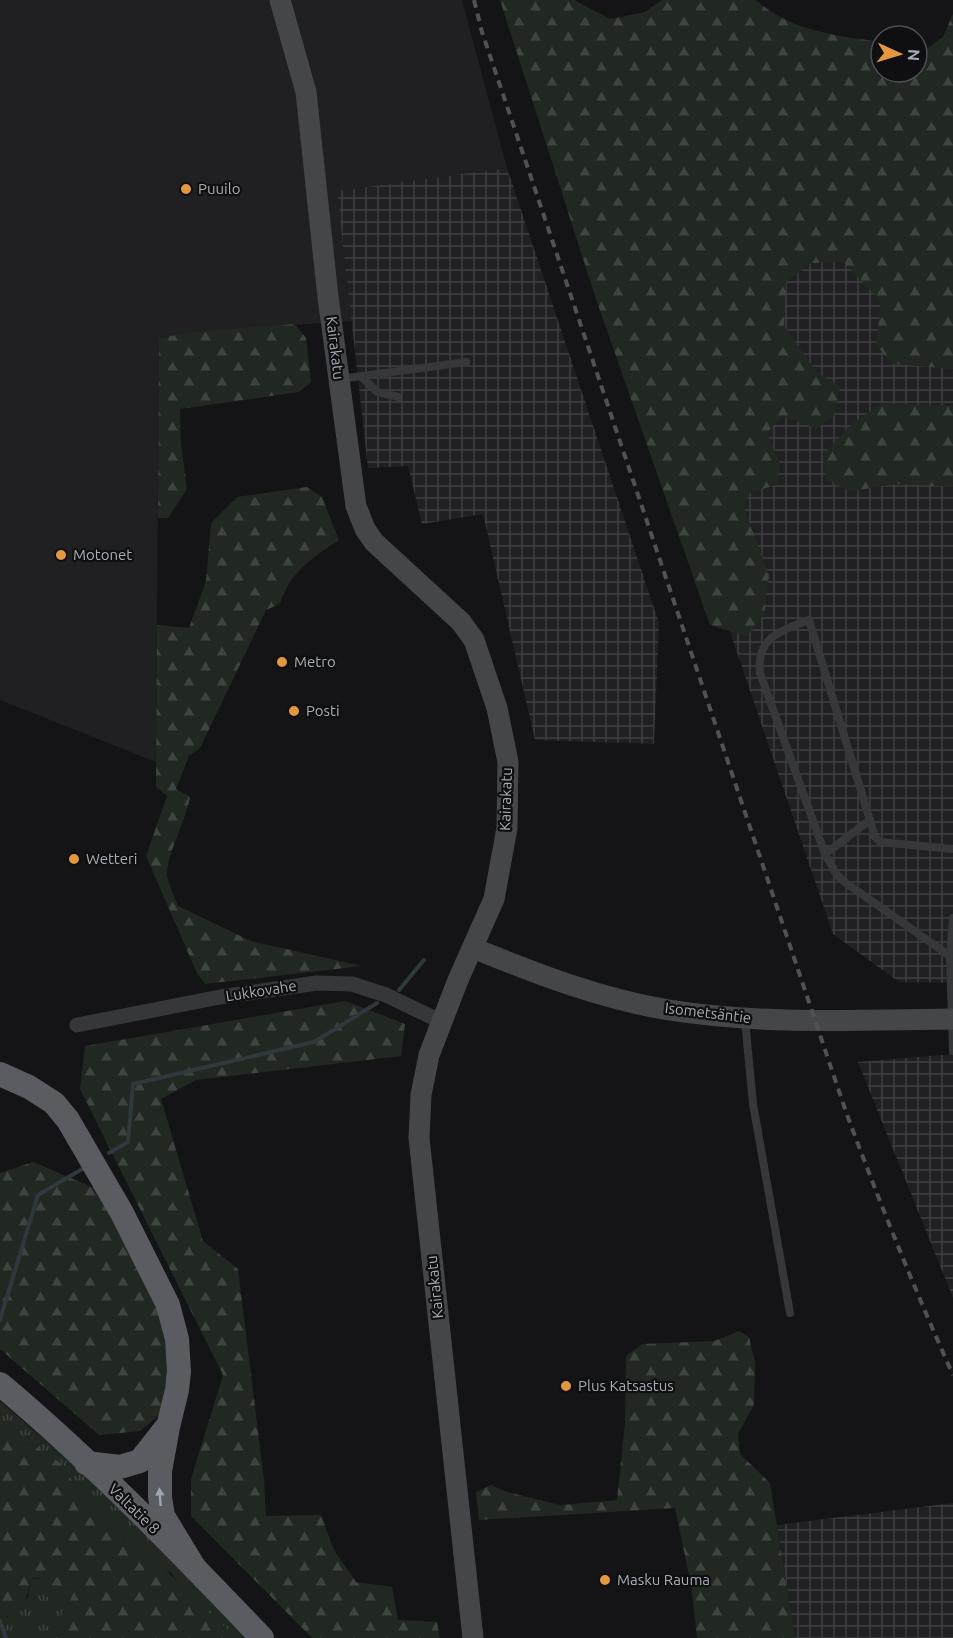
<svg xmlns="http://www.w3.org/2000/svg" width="953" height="1638" viewBox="0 0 953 1638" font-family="Ubuntu,sans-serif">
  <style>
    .built { fill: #202023 }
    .industrial { fill: url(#industrial-grid) }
    .grass { fill: url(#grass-tufts) }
    .forest { fill: url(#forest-firs) }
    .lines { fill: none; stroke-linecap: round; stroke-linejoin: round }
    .stream { stroke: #2e383d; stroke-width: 4 }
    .service { stroke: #35373a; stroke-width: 8 }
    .minor { stroke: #35373a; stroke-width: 15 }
    .secondary { stroke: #44464a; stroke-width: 21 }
    .trunk { stroke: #5a5c62; stroke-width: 24 }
    .rail { stroke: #4f5155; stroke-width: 4; stroke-dasharray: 8 6; stroke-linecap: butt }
    .oneway { fill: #9fa5ad }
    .poi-dot { fill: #e3973f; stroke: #0f0f11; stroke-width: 2 }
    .labels { text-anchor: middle; stroke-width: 4.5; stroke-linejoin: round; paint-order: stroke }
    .poi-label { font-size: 15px; fill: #a7adb5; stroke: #0f0f11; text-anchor: start }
    .street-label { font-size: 15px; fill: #a7adb5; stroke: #0f0f11 }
  </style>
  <defs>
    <pattern id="industrial-grid" width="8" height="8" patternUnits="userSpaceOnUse" patternTransform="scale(1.5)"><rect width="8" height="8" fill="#202023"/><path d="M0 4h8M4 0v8" fill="none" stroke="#3e3e41"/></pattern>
    <pattern id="grass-tufts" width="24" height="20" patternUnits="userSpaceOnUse" patternTransform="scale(1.5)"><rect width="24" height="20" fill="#212821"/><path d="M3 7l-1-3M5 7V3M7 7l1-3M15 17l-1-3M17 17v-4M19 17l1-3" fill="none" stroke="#3e443f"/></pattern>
    <pattern id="forest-firs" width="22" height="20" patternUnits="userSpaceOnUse" patternTransform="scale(1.5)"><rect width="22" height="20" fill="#212821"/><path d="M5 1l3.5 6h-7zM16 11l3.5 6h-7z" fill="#3e443f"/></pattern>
  </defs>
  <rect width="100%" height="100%" fill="#141416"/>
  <!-- built -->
  <polygon class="built" points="0,0 462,0 507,168 337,191 352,321 194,332 159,338 156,762 0,700"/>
  <!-- industrial -->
  <g class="industrial">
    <polygon points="575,165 953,177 953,983 899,982 833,934 688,509"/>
    <polygon points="507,168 659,623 654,744 535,740 483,514 422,524 408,466 368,468 337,191"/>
    <polygon points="953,1054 953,1298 858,1062"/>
    <polygon points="953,1503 953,1638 795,1638 777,1525"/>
  </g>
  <!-- grass -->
  <g class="grass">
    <polygon points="0,1401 80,1471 250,1638 236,1638 185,1590 171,1573 132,1550 127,1551 122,1534 99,1515 75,1486 63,1465 34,1445 21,1444 8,1439 0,1427"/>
    <polygon points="31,1578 40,1579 57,1594 65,1588 75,1589 69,1603 59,1618 69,1623 64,1633 52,1638 0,1638 0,1618 8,1617 28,1597"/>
  </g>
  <!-- forest -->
  <g class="forest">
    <path d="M500,0H574L610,19L645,12L662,0H756C790,31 837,36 881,42V72H917V47L928,48L943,37L953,14V369L893,364L876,345L881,302L844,262L811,263L786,282L784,326L817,372L840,387L834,416L817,429L782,416L767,433L780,464L777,485L751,492L743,505L769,575L764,615L747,636L710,625L596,299Z"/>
    <polygon points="295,324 306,338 311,382 299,392 180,409 181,444 187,489 168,518 158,518 159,338 194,332"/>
    <polygon points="882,403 953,406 953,487 898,484 851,491 826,481 823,455 853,423"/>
    <path d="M307,487L322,497L339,540C313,557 289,573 280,604L266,610L200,748L189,756L176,789L190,797C186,821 167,853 167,875C168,884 175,897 178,906L251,941L362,966L205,984L197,973L146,856L167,796L156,787L157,625L189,628L206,581L211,523L237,497Z"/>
    <polygon points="345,1001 405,1024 401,1056 196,1080 161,1099 203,1241 238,1269 264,1480 266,1516 321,1515 334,1550 356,1582 392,1587 398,1620 437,1622 440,1638 312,1638 191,1516 191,1479 223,1375 80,1089 85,1046"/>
    <polygon points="33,1162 94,1188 113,1218 166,1328 171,1359 164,1411 140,1431 99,1435 0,1349 0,1173"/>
    <polygon points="739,1331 749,1337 755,1362 754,1405 738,1434 740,1454 770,1483 795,1638 697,1638 691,1585 675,1508 479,1520 476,1492 491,1485 507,1492 560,1505 617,1500 625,1423 626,1356 642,1344 714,1341"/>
    <path d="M0,1427L8,1439L21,1444L34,1445L63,1465L75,1486L99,1515L122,1534L127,1551L140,1546C173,1575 203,1608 236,1638H52L64,1633L69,1623L59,1618L69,1603L75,1589L65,1588L57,1595L47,1597L39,1578H31C28,1597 22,1616 0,1618Z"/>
  </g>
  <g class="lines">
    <!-- stream -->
    <g class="stream">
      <polyline points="399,990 424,960"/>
      <polyline points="109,1153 128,1142 133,1084 314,1042 377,1003"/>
      <polyline points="0,1320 38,1195 84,1168"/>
      <polyline points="0,1621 6,1638"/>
    </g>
    <!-- service -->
    <g class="service">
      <polyline points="362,377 377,392 399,397"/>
      <polyline points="340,379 466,362"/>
      <polyline points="825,854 870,820"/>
      <polyline points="953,918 950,956 953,1051"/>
      <path d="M950,956L846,883L837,875L825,854L760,673C756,637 781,631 809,620L875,837L880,842L953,849"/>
      <polyline points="745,1020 753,1104 790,1313"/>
    </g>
    <!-- minor -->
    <polyline class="minor" points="77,1025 220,997 317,983 352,984 386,995 440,1021"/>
    <!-- secondary -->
    <g class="secondary">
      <polyline points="280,0 306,92 328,297 356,506 365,529 374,542 461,622 474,640 497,708 508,762 507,828 494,899 458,980 429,1055 421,1095 419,1138 473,1638"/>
      <path d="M473,948C537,974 601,999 669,1010C765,1025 857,1020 953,1019"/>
    </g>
    <!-- trunk -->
    <g class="trunk">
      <polyline points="0,1074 29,1087 54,1103 68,1120 122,1213 168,1305 177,1339 179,1371 177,1390 168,1427 160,1471 160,1497 163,1516 194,1567"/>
      <path d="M0,1384C93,1462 179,1551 262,1638"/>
      <polyline points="86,1463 120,1467 140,1461 166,1428"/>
    </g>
    <!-- rail -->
    <path class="rail" d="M474,0L482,32L846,1112C879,1201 914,1288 953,1375"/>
  </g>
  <!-- one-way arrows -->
  <defs><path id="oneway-solid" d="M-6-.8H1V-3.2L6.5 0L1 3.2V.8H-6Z" transform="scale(1.5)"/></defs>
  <use class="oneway" href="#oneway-solid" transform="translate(160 1497) rotate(-94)"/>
  <!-- markers -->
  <g class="poi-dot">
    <circle cx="186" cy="189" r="6"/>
    <circle cx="61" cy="555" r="6"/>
    <circle cx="282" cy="662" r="6"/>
    <circle cx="294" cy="711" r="6"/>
    <circle cx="74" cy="859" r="6"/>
    <circle cx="566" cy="1386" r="6"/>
    <circle cx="605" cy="1580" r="6"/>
  </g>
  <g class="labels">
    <!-- poi labels -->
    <g class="poi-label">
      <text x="198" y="194">Puuilo</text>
      <text x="73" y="560">Motonet</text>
      <text x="294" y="667">Metro</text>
      <text x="306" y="716">Posti</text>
      <text x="86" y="864">Wetteri</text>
      <text x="578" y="1391">Plus Katsastus</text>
      <text x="617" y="1585">Masku Rauma</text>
    </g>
    <!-- street labels -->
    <g class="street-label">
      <text transform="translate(335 348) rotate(83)" y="5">Kairakatu</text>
      <text transform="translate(506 799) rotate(-88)" y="5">Kairakatu</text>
      <text transform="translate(261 991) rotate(-9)" y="5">Lukkovahe</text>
      <text transform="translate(708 1013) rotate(7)" y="5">Isometsäntie</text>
      <text transform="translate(435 1287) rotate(-96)" y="5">Kairakatu</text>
      <text transform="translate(134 1509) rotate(44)" y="5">Valtatie 8</text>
    </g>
  </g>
  <!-- north arrow -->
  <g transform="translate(899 54) rotate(94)"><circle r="28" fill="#0f0f11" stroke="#4c4e53" stroke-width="1.5"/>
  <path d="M0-4.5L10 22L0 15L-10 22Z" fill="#e3973f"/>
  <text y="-9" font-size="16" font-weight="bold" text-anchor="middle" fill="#a7adb5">N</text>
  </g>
</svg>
